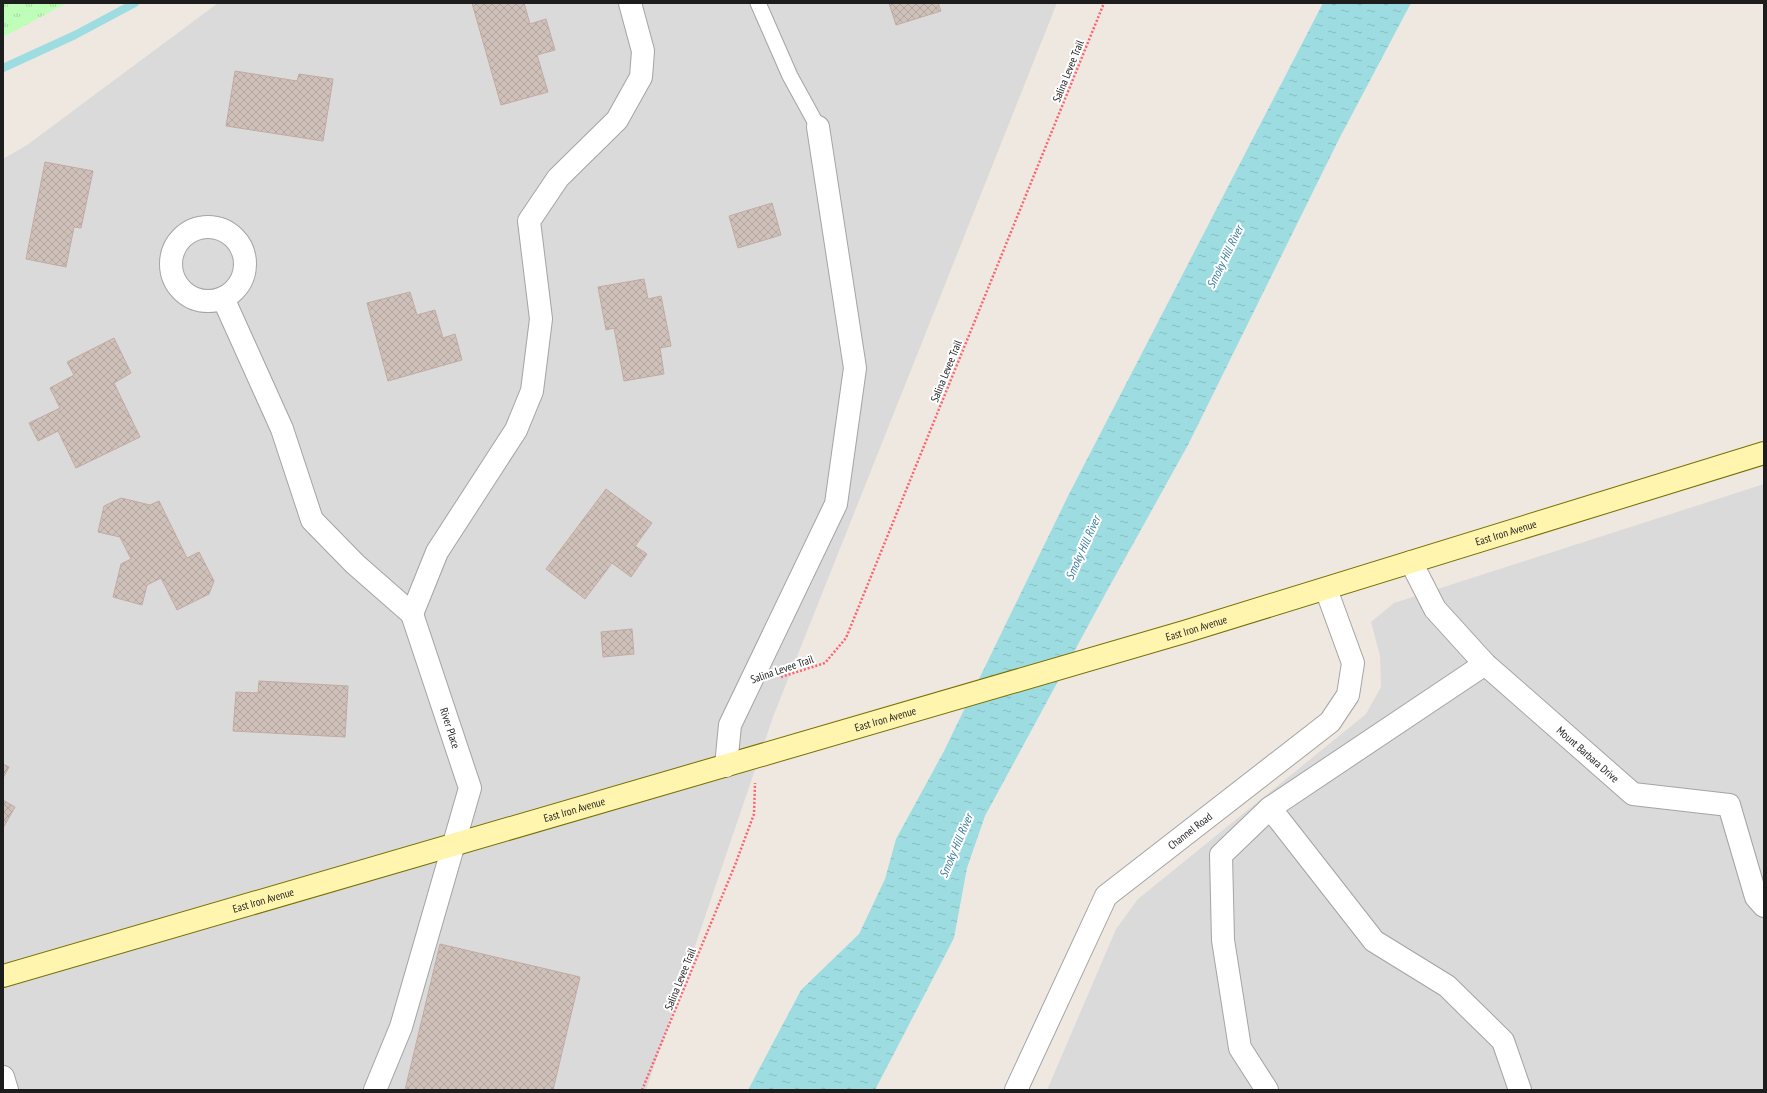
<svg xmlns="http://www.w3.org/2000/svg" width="1767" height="1093" viewBox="0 0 1767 1093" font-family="'PT Sans Narrow',sans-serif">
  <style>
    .residential { fill: #dbdada }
    .park { fill: url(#park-tufts) }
    .water { fill: url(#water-ripples) }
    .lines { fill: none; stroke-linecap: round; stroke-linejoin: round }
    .stream { stroke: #9ddde1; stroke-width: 8 }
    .building { fill: url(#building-cross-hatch); stroke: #c2aba2 }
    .lane-casing { stroke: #a4a4a4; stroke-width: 17 }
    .street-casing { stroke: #a4a4a4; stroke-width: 24 }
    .secondary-casing { stroke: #777000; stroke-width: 24 }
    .path { stroke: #ff626d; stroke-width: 2.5; stroke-dasharray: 2 2; stroke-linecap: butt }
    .lane { stroke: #fff; stroke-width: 15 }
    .street { stroke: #fff; stroke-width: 22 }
    .secondary { stroke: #fff5af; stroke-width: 22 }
    .labels { text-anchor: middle; stroke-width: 4; stroke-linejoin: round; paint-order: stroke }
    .street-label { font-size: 11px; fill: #1d1d1d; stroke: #fff }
    .water-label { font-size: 12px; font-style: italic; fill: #3a7b9c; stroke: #fff }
  </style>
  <defs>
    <pattern id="park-tufts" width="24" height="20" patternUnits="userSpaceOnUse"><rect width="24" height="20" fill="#bffeb9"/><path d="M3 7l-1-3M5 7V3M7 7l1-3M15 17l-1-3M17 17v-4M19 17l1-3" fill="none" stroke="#a4d99f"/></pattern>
    <pattern id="water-ripples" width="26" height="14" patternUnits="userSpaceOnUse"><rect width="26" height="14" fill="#9ddde1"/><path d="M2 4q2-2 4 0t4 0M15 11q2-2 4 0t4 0" fill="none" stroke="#87bdc1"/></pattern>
    <pattern id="building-cross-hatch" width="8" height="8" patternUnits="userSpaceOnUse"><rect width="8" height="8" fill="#cfc0ba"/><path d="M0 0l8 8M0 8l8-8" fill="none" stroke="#b1a59f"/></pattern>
  </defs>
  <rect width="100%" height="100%" fill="#efe8e1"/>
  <!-- residential -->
  <g class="residential">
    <polygon points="218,3 1057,3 773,717 646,1090 3,1090 3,159 27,145"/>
    <polygon points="1764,484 1764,1090 1047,1090 1116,929 1138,899 1366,714 1381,687 1380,656 1371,622 1394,603"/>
  </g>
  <!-- park -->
  <polygon class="park" points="3,3 67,3 3,37"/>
  <!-- water -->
  <polygon class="water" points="1323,3 1411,3 1339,139 1188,445 1108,589 985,816 967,868 954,938 875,1090 748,1090 801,990 859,934 885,879 896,839 944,751 1068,496"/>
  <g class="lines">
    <!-- stream -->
    <polyline class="stream" points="3,68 75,35 135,3"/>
  </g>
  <!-- building -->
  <g class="building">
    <polygon points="472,3 524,3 530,24 546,19 555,50 537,55 548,92 501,105"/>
    <polygon points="889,3 938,3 941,11 896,25"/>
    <polygon points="235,71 297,81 299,74 333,79 323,141 226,126"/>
    <polygon points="45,162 93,171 81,228 74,227 66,267 26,259"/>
    <polygon points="772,203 781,235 738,248 729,216"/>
    <polygon points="644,279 648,299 661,296 671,346 660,348 664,374 624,381 614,328 606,330 598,287"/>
    <polygon points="410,292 417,315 435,310 443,338 455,334 462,360 388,381 367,303"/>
    <polygon points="114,338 131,373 114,383 140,437 76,468 58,431 38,441 29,423 60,408 50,388 74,375 67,362"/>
    <polygon points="606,489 652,523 635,546 647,554 631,577 612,563 585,599 546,569"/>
    <polygon points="121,498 150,505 159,501 187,558 199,552 214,581 209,594 177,610 161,578 147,585 142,605 113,597 121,564 131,559 120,537 98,532 104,506"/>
    <polygon points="632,629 634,654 603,657 601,632"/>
    <polygon points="259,681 348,686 345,737 233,731 236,692 258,693"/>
    <polygon points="3,764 9,767 3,778"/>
    <polygon points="3,800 15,807 3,828"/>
    <polygon points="440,944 580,977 553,1090 405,1090"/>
  </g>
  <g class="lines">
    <!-- lane casing -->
    <g class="lane-casing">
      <polyline id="lane" points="758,3 790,76 818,127"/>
    </g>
    <!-- street casing -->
    <g class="street-casing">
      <g id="street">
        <circle cx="208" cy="264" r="37"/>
        <polyline points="223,298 282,429 312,520 355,564 412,614"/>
        <path id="s1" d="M1411,562L1435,609L1485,664L1633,794L1729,805L1756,897L1764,906"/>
        <polyline points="412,614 437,552 516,430 532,391 541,319 529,221 558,178 617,120 641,77 643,51 630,3"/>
        <polyline points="726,766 730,725 836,504 855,368 818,127"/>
        <polyline points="1270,808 1485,664"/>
        <polyline points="3,1077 7,1090"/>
        <polyline points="375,1090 401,1027 470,788 412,614"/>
        <path id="s2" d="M1016,1090L1106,896L1330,722L1348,695L1353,663L1326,589"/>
        <polyline points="1267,1090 1240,1048 1223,940 1221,855 1270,808 1374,941 1447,986 1503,1041 1520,1090"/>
      </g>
    </g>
    <!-- secondary casing -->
    <g class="secondary-casing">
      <g id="secondary">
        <path id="s3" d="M3,976L1184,632L1764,453"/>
      </g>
    </g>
    <!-- path -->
    <g class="path">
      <polyline points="781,677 825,663 846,638 1104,3"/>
      <polyline points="642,1090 735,865 754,814 755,783"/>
    </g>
    <!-- lane -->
    <use href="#lane" class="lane"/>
    <!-- street -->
    <use href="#street" class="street"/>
    <!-- secondary -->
    <use href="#secondary" class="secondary"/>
  </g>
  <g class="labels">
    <!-- street labels -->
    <g class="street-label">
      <text transform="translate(1068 71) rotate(-68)" y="4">Salina Levee Trail</text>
      <text transform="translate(946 371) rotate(-68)" y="4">Salina Levee Trail</text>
      <text dy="4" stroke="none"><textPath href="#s3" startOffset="1567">East Iron Avenue</textPath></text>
      <text dy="4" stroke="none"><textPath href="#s3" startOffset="1243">East Iron Avenue</textPath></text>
      <text transform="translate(782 669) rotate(-19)" y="4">Salina Levee Trail</text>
      <text dy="4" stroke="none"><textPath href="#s3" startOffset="919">East Iron Avenue</textPath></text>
      <text transform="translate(450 728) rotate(72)" y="4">River Place</text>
      <text dy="4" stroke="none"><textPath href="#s1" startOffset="264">Mount Barbara Drive</textPath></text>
      <text dy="4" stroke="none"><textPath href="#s3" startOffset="595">East Iron Avenue</textPath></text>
      <text dy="4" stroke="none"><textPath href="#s2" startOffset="320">Channel Road</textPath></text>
      <text dy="4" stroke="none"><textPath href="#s3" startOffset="271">East Iron Avenue</textPath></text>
      <text transform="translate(680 979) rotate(-68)" y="4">Salina Levee Trail</text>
    </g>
    <!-- water labels -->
    <g class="water-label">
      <text transform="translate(1225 257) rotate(-64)" y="4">Smoky Hill River</text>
      <text transform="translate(1083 548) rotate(-66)" y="4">Smoky Hill River</text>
      <text transform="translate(956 846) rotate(-67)" y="4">Smoky Hill River</text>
    </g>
  </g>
  <!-- border -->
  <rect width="1767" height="1093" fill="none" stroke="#1d1d1d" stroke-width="8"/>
</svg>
